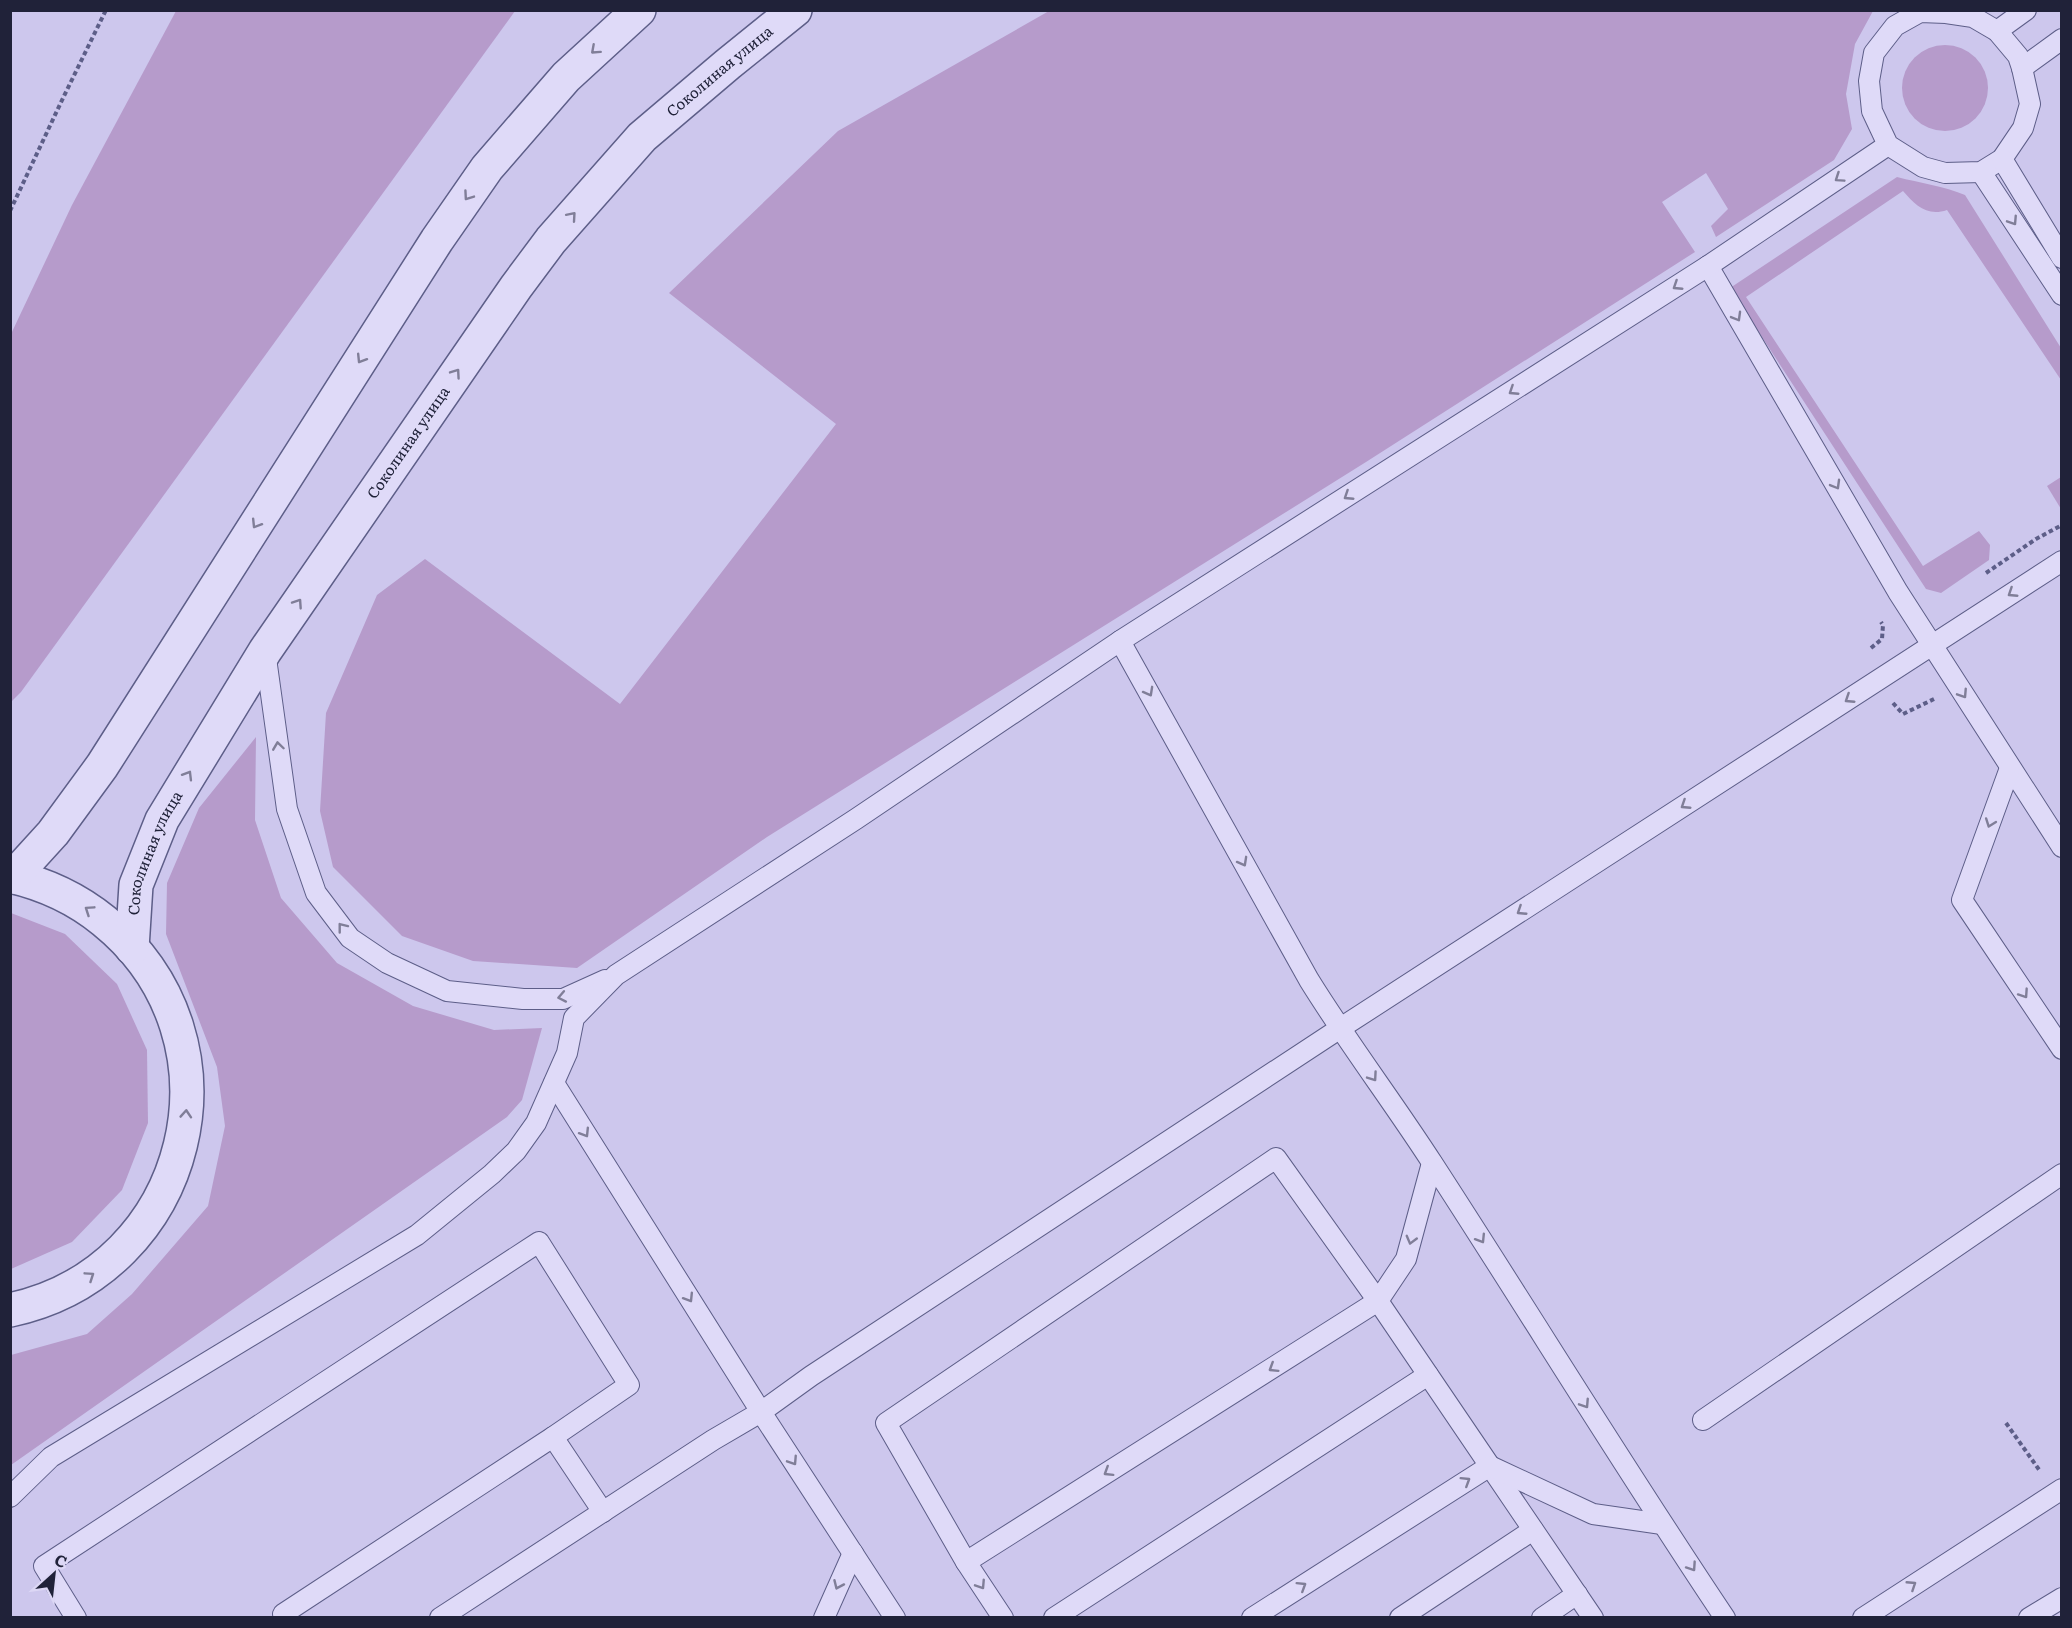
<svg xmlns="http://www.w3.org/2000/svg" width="2072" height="1628" viewBox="0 0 2072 1628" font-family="Literata,serif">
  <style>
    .green { fill: #b69bcb }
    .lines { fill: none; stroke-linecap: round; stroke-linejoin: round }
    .lane-casing { stroke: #5d5e88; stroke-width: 22 }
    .street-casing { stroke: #5d5e88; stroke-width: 36 }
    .path { stroke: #5d5e88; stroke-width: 4; stroke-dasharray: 4.5 3; stroke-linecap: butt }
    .lane { stroke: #dfdaf8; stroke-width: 20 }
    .street { stroke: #dfdaf8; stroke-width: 33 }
    .oneway { stroke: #807e98 }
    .labels { text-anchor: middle; stroke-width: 6; stroke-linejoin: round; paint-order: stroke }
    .street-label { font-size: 15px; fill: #202239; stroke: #dcd7f5 }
  </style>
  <rect width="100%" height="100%" fill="#cdc7ed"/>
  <!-- green -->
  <g class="green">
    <polygon points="176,11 515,11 21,692 11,702 11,334 72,205"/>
    <polygon points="1049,11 1873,11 1855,44 1846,94 1852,129 1834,160 1716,237 1711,226 1728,209 1706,173 1662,202 1695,252 1366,462 767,837 577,968 473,961 402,936 333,867 320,811 326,713 377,595 425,559 620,704 836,424 669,293 838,131"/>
    <circle cx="1945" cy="88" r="43"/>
    <path d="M1897,177C1920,183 1944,186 1965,195L2061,348V380L1947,210C1927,217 1915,205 1903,191L1746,297L1923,566L1979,531L1990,545L1989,560L1941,593L1926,589L1730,288Z"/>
    <polygon points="2061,477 2061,509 2047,486"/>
    <polygon points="256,737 255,820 281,898 337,963 413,1006 494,1030 542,1028 522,1100 507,1117 11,1465 11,1355 87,1334 132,1294 208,1206 225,1126 217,1067 166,934 167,883 199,808"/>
    <polygon points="11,913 65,934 117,984 147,1050 148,1123 122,1190 72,1242 11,1269"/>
  </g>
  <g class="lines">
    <!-- lane casing -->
    <g class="lane-casing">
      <g id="lane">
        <polygon points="1920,12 1946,13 1973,17 1997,31 2018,56 2022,68 2030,104 2023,128 2002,159 1981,172 1945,173 1923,167 1888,145 1872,111 1869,81 1874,53 1895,26"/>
        <polyline points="1997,31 2026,10"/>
        <polyline points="2022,68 2062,39"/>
        <polyline points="2002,159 2062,258"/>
        <polyline points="1981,172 2062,295"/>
        <polyline points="1708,266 1898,592 2062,847"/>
        <path d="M1120,641L1309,980C1348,1043 1393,1102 1433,1164C1531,1315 1625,1469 1725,1618"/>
        <polyline points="265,651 287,809 316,893 350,938 387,963 447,991 523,999 563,999 605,980"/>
        <polyline points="2010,768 1962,900 2062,1049"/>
        <polyline points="554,1083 761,1412 895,1618"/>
        <polyline points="1703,1420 2062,1174"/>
        <polyline points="10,1497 51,1457 417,1235 492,1174 516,1151 536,1123 567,1053 574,1018 616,975 856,819 1120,641 1708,266 1888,145"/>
        <polyline points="966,1562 886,1423 1276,1158 1378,1301 1593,1618"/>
        <polyline points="76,1618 44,1566 539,1242 629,1385 553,1437"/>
        <polyline points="285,1618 283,1614 553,1437 603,1512"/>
        <polyline points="440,1618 713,1440 761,1412 811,1376 1339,1029 2062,561"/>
        <polyline points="824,1618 853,1553"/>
        <polyline points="1003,1618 966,1562 1378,1301 1406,1259 1432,1163"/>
        <polyline points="1054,1618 1428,1375"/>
        <polyline points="1252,1618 1490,1466 1593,1514 1662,1524"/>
        <polyline points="1400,1618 1533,1530"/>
        <polyline points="1542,1618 1577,1594"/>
        <polyline points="1863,1618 2062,1489"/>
        <polyline points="2029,1618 2062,1598"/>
      </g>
    </g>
    <!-- street casing -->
    <g class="street-casing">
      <g id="street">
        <path d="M10,876C45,884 77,899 104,921C250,1039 193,1271 10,1310"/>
        <polyline points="13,877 53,833 102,766 437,240 487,168 566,77 639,10"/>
        <path id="s1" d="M132,948L136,885L162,820L265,651L516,287L551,240L642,137L728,64L795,10"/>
      </g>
    </g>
    <!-- path -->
    <g class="path">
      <polyline points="10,211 63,98 106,10"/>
      <polyline points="1986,573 2036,539 2062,525"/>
      <polyline points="1871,648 1882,639 1883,625 1881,622"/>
      <polyline points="1893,703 1903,714 1934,699"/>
      <polyline points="2006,1423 2040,1471"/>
    </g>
    <!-- lane -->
    <use href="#lane" class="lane"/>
    <!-- street -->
    <use href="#street" class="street"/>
  </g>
  <!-- one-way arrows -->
  <defs><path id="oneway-chevron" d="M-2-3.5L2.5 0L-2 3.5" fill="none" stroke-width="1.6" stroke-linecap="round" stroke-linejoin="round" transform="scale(1.5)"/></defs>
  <g class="oneway">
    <use href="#oneway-chevron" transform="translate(595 50) rotate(138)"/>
    <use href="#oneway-chevron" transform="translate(1839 178) rotate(146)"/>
    <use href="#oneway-chevron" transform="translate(468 196) rotate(125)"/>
    <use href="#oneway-chevron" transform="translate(572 216) rotate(-49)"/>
    <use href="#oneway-chevron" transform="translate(2013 221) rotate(57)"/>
    <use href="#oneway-chevron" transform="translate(1677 286) rotate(147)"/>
    <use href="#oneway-chevron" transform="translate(1737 317) rotate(60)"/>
    <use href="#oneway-chevron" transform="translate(361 359) rotate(122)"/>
    <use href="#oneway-chevron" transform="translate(456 373) rotate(-55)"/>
    <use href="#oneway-chevron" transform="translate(1513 391) rotate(147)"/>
    <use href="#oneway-chevron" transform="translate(1836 485) rotate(60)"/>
    <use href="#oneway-chevron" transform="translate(1348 496) rotate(147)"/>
    <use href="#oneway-chevron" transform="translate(256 524) rotate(122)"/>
    <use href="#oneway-chevron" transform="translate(2012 593) rotate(147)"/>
    <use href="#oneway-chevron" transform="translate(298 603) rotate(-56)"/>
    <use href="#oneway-chevron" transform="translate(1149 692) rotate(61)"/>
    <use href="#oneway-chevron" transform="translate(1963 694) rotate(57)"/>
    <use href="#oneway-chevron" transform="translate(1849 699) rotate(147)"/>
    <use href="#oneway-chevron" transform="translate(278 746) rotate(-98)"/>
    <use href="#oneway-chevron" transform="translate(188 775) rotate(-59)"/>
    <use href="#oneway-chevron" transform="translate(1685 805) rotate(147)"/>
    <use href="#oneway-chevron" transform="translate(1990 823) rotate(110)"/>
    <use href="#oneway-chevron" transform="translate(1243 862) rotate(61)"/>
    <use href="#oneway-chevron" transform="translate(89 910) rotate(-146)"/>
    <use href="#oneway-chevron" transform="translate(1521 911) rotate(147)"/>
    <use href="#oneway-chevron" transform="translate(342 927) rotate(-128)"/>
    <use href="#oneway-chevron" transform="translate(2024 994) rotate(56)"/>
    <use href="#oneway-chevron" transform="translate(562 997) rotate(169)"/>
    <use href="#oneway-chevron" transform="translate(1373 1077) rotate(55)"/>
    <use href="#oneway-chevron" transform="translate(186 1114) rotate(-86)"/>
    <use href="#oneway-chevron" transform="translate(585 1133) rotate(58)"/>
    <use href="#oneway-chevron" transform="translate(1481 1239) rotate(58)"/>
    <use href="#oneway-chevron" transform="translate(1411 1240) rotate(105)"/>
    <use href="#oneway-chevron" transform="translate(90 1276) rotate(-34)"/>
    <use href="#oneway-chevron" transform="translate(689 1298) rotate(58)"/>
    <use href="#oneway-chevron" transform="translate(1273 1368) rotate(148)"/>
    <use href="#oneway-chevron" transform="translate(1585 1404) rotate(57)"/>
    <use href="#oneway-chevron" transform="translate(793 1461) rotate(57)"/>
    <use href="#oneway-chevron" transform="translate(1108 1472) rotate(148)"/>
    <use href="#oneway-chevron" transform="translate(1466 1481) rotate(-32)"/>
    <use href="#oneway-chevron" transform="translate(1692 1567) rotate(56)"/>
    <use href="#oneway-chevron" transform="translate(838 1585) rotate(114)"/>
    <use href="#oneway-chevron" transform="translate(981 1585) rotate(57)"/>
    <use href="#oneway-chevron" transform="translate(1912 1585) rotate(-33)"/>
    <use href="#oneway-chevron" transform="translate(1302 1586) rotate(-32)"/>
  </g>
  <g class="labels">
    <!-- street labels -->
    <g class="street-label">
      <text dy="5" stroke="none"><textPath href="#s1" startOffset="1071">Соколиная улица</textPath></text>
      <text dy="5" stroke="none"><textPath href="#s1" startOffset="584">Соколиная улица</textPath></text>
      <text dy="5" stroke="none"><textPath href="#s1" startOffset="99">Соколиная улица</textPath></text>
    </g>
  </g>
  <!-- border -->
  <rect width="2072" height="1628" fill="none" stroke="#202239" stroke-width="24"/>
  <!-- north arrow -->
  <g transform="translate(54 1574) rotate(27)" stroke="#dcd7f5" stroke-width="4.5" paint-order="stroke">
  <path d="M0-4.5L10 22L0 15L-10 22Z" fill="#202239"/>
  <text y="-9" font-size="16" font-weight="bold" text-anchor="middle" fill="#202239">С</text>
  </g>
</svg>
